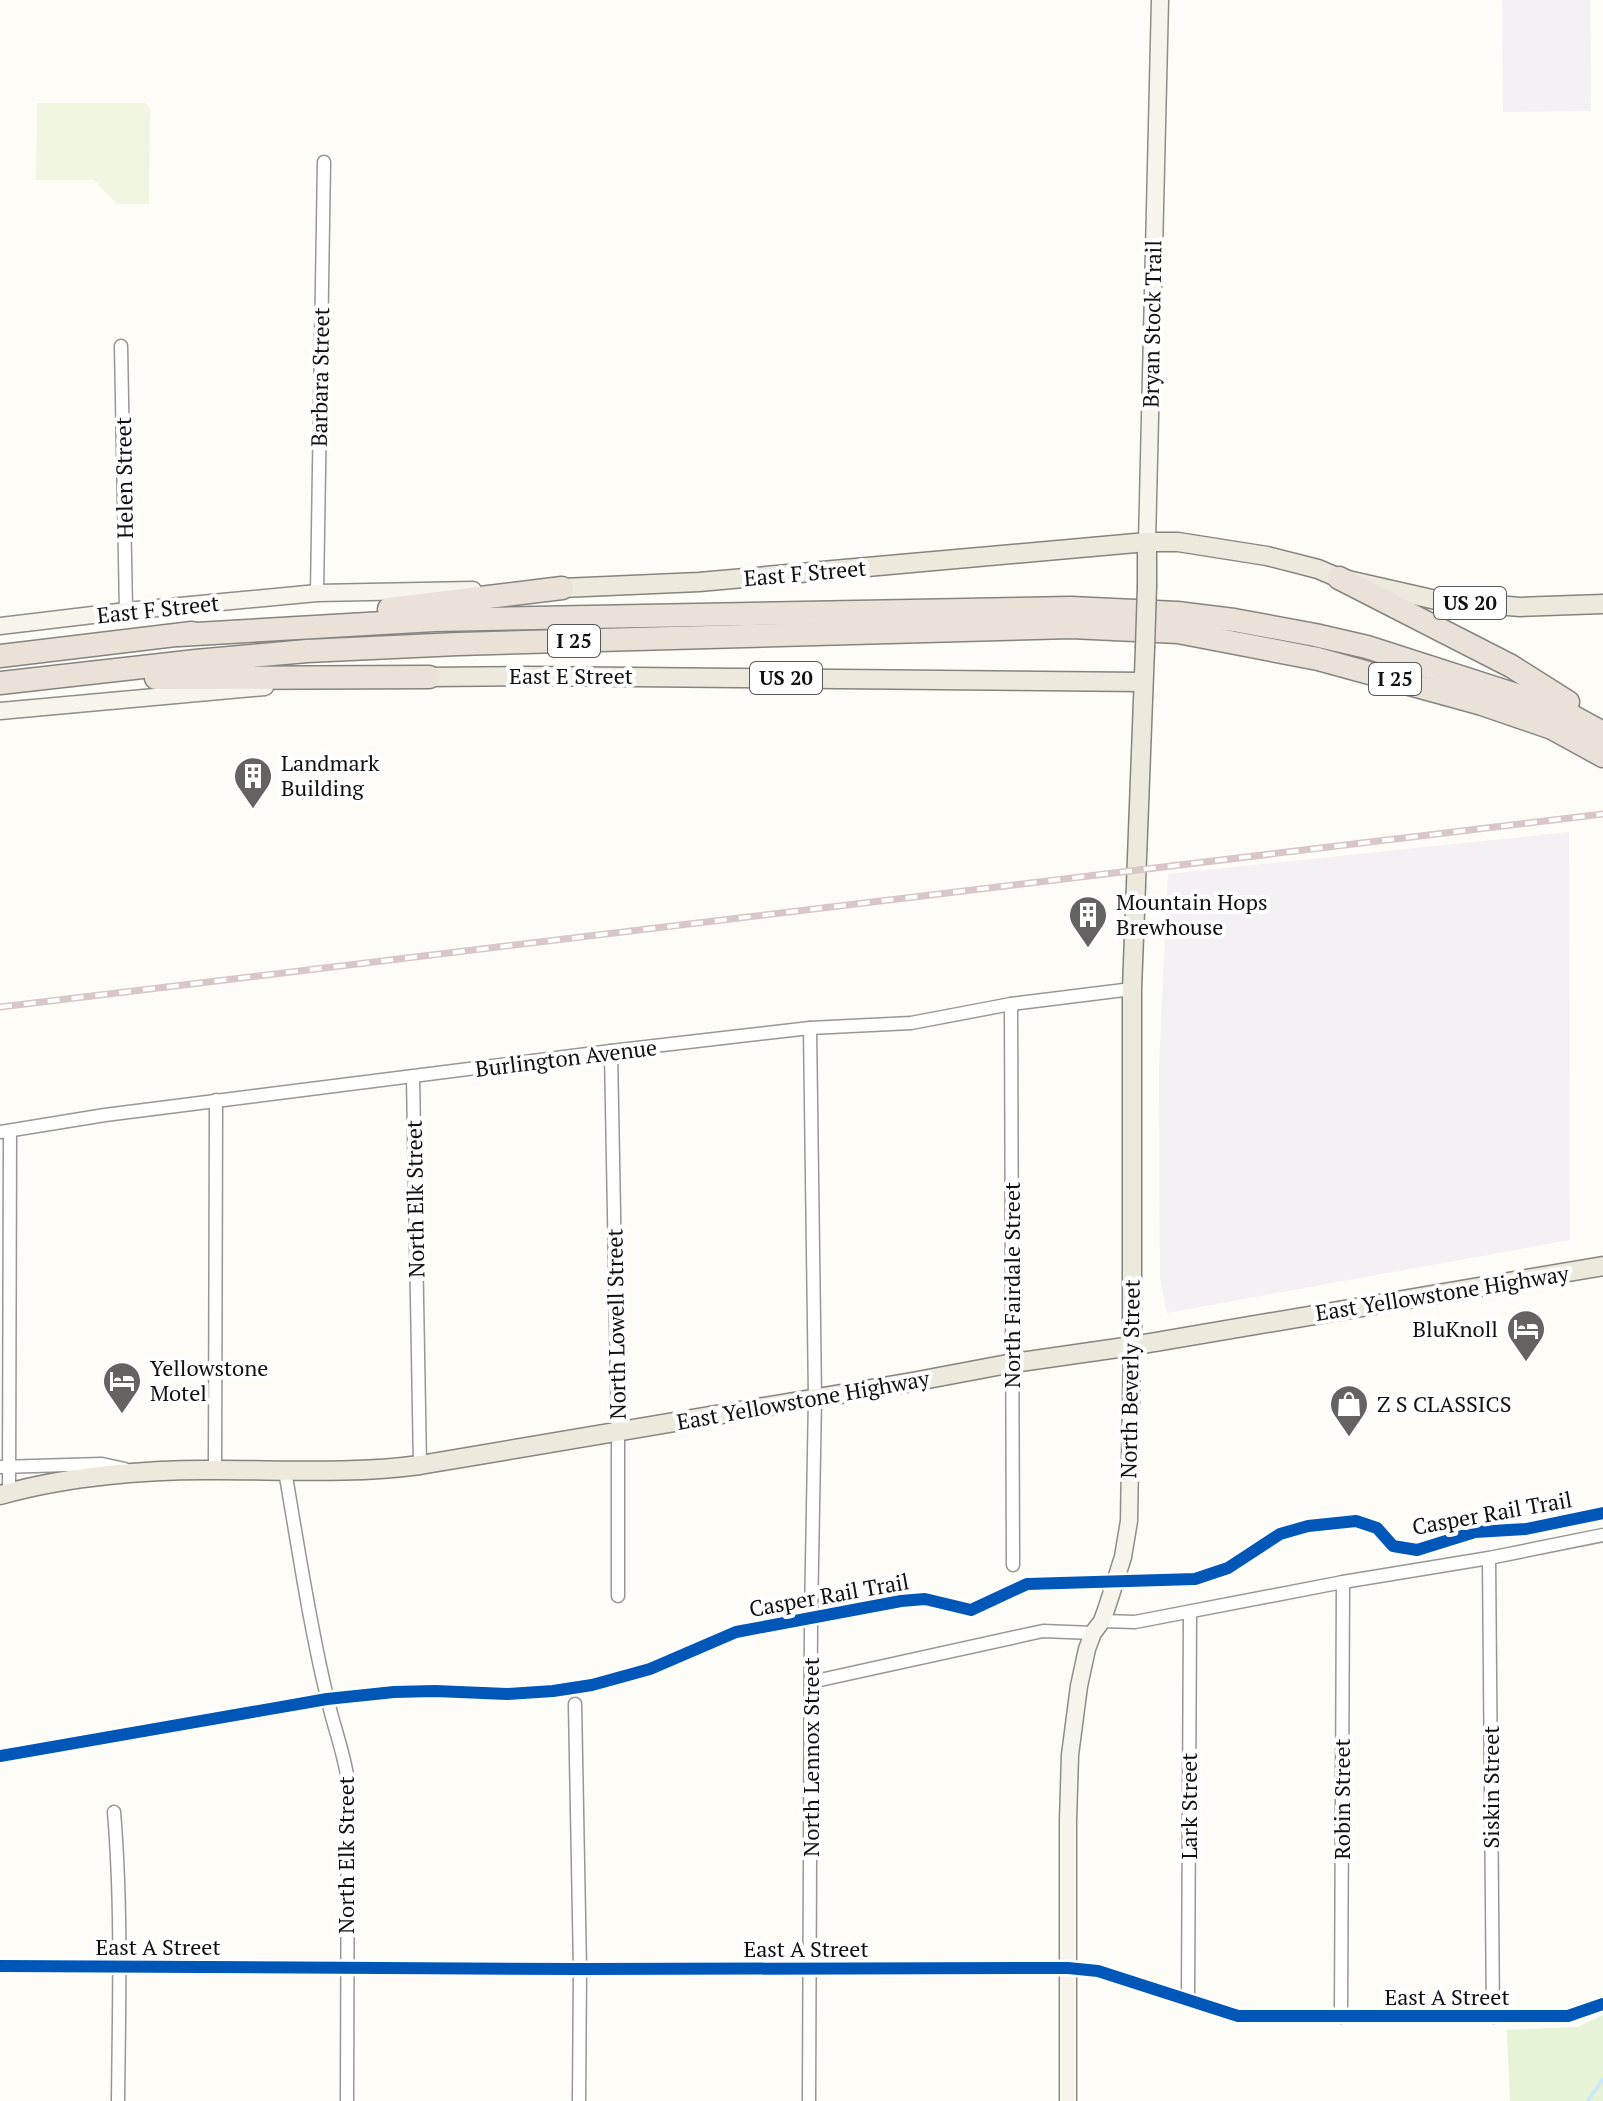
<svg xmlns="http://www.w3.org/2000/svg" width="1603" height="2101" viewBox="0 0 1603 2101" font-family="'PT Serif',serif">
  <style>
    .industrial { fill: #f5f0f3 }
    .green { fill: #e7f3d7 }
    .pitch { fill: #f0f6e1 }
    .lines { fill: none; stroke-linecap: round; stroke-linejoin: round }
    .stream { stroke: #cde8f7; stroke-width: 4 }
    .minor-casing { stroke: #979795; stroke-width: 15 }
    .secondary-casing { stroke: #8e8d8b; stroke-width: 19 }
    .primary-casing { stroke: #858482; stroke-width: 21 }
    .motorway-casing { stroke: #858482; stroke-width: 25 }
    .minor { stroke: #fffffe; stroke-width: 12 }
    .secondary { stroke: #f6f4eb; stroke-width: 16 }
    .primary { stroke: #ede9dc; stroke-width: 18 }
    .motorway { stroke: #eae1d8; stroke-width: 22 }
    .rail-casing { stroke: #d9c6c7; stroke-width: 7 }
    .rail { stroke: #fff; stroke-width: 4; stroke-dasharray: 12; stroke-linecap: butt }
    .primary-bridge-casing { stroke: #858482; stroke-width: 21; stroke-linecap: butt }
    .primary-bridge { stroke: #ede9dc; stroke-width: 18 }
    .cycleway-casing { stroke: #fff; stroke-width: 17 }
    .cycleway { stroke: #0057b8; stroke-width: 12 }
    .labels { text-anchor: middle; stroke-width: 8; stroke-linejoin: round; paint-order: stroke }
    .shield { fill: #fff; stroke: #585858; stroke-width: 2 }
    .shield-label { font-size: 20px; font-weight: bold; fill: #111 }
    .street-label { font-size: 22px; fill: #111; stroke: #fff }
    .poi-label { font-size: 22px; fill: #111; stroke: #fff; text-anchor: start }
  </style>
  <rect width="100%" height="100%" fill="#fdfcf7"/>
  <!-- industrial -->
  <g class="industrial">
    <polygon points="1502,0 1590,0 1591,111 1503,112"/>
    <polygon points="1569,832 1570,1240 1167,1313 1160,1278 1159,1068 1168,874"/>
  </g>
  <!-- green -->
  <polygon class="green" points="1603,2015 1603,2101 1510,2101 1507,2030 1578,2027"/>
  <!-- pitch -->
  <polygon class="pitch" points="37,103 145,103 150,109 149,204 117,204 94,180 36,180"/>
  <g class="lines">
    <!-- stream -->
    <polyline class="stream" points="1588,2101 1603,2079"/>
    <!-- minor casing -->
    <g class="minor-casing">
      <g id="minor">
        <polyline points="121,346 126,611"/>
        <polyline points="317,593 324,162"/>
        <polyline points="1011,1004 1013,1565"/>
        <polyline points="611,1051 618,1431 618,1596"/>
        <polyline points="413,1077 420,1465"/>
        <polyline points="0,1132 105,1115 611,1051 810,1028 911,1023 1011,1004 1132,989"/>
        <polyline points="0,1467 102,1464 125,1469"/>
        <polyline points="215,1470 216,1100"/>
        <path d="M285,1471C298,1546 309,1622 327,1697C333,1725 344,1752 348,1781L347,2101"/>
        <polyline points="9,1492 10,1131"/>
        <polyline points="1489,1558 1493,2017"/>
        <polyline points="1102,1621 1135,1622 1343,1582 1489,1558 1603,1535"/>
        <polyline points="811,1682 1043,1631 1093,1633"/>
        <polyline points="575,1704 580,1969 579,2101"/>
        <path d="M114,1812C122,1908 119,2005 118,2101"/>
        <polyline points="0,1966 580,1969 1068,1968 1098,1971 1238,2016 1568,2016 1603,2004"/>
        <polyline points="1188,2000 1190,1612"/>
        <polyline points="1341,2017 1343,1582"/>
        <polyline points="809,2101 811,1617 815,1398 810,1028"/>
      </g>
    </g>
    <!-- secondary casing -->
    <g class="secondary-casing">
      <g id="secondary">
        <polyline points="1147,542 1160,0"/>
        <polyline points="0,626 126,611 317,593 473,590"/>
        <polyline points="0,711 265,687"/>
        <polyline points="1068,2101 1068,1821 1070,1755 1079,1686 1087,1649 1093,1633 1102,1621 1107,1607 1123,1557 1129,1521 1132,1346"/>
      </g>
    </g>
    <!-- primary casing -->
    <g class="primary-casing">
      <g id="primary">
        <polyline points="1147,586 1147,542"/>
        <polyline points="562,588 699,582 1147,542 1178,542 1267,556 1318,569 1339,578 1436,600 1520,607 1603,604"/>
        <polyline points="429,677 529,676 1143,682"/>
        <polyline points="1132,1346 1132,989 1145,648"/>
        <path d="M0,1495C67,1476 149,1469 218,1470C285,1470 353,1474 420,1465L912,1382L1013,1363L1132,1346L1603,1266"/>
      </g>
    </g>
    <!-- motorway casing -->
    <g class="motorway-casing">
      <g id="motorway">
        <polyline points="1339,578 1511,666 1568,702"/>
        <polyline points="389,609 562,588"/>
        <polyline points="179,635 435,620 1071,608 1177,613 1234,620 1315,635 1367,647 1557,708 1603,733"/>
        <polyline points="0,656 192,633"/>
        <polyline points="156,678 429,677"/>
        <polyline points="0,683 196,661 307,651 458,644 1071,627 1178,632 1318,659 1482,704 1552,728 1603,756"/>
      </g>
    </g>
    <!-- minor -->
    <use href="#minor" class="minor"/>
    <!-- secondary -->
    <use href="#secondary" class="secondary"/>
    <!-- primary -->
    <use href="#primary" class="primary"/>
    <!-- motorway -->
    <use href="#motorway" class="motorway"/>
    <!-- rail casing -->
    <g class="rail-casing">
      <polyline id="rail" points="0,1007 1603,814"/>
    </g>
    <!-- rail -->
    <use href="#rail" class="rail"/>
    <!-- primary-bridge casing -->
    <g class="primary-bridge-casing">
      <polyline id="primary-bridge" points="1145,648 1147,586"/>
    </g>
    <!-- primary-bridge -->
    <use href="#primary-bridge" class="primary-bridge"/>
    <!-- cycleway casing -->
    <g class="cycleway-casing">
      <g id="cycleway">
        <polyline points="0,1756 327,1699 394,1692 435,1691 507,1694 553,1691 592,1685 650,1669 736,1632 901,1601 925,1599 971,1610 1027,1584 1195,1579 1228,1568 1280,1534 1308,1526 1356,1521 1377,1528 1393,1546 1417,1550 1475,1532 1526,1529 1603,1513"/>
        <polyline points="0,1966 580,1969 1068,1968 1098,1971 1238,2016 1568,2016 1603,2004"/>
      </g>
    </g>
    <!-- cycleway -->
    <use href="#cycleway" class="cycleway"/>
  </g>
  <!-- icons -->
  <defs>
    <g id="building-pin" transform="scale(2)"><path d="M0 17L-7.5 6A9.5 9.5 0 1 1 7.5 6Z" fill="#646362" stroke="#fff"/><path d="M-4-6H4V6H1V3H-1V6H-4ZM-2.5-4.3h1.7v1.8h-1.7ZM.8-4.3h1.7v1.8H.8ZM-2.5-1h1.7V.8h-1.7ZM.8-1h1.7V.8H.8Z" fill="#fff"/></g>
    <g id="hotel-pin" transform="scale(2)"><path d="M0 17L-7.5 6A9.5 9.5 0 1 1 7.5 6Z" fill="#646362" stroke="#fff"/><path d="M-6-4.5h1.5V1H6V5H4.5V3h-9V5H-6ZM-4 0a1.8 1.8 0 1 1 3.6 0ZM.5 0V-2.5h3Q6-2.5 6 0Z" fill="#fff"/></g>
    <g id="shop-pin" transform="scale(2)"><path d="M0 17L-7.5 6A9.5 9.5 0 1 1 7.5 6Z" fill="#646362" stroke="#fff"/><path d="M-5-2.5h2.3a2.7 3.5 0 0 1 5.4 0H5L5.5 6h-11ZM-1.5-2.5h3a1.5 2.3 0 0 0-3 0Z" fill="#fff"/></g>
  </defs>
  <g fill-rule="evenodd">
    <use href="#building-pin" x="253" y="776"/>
    <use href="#building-pin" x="1088" y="915"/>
    <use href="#hotel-pin" x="1526" y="1329"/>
    <use href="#hotel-pin" x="122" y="1381"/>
    <use href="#shop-pin" x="1349" y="1404"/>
  </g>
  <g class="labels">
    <!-- shield labels -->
    <g class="shield">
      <rect x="1434" y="587" width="72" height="32" rx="6"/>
      <rect x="548" y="625" width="52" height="32" rx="6"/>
      <rect x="750" y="662" width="72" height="32" rx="6"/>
      <rect x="1369" y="663" width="52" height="32" rx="6"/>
    </g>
    <g class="shield-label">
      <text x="1470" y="610">US 20</text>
      <text x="574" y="648">I 25</text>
      <text x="786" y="685">US 20</text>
      <text x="1395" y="686">I 25</text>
    </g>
    <!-- street labels -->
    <g class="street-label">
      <text transform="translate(1152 324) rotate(-89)" y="8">Bryan Stock Trail</text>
      <text transform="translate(320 377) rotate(-89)" y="8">Barbara Street</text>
      <text transform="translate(124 478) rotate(-91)" y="8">Helen Street</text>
      <text transform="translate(805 573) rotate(-5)" y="8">East F Street</text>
      <text transform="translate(158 609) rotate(-6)" y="8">East F Street</text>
      <text x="571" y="684">East E Street</text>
      <text transform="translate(566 1058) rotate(-7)" y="8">Burlington Avenue</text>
      <text transform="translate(415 1199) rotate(-91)" y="8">North Elk Street</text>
      <text transform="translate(1012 1285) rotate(-90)" y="8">North Fairdale Street</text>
      <text transform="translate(1442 1293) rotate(-9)" y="8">East Yellowstone Highway</text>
      <text transform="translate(616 1324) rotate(-91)" y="8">North Lowell Street</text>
      <text transform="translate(1130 1379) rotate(-89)" y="8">North Beverly Street</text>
      <text transform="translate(803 1400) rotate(-10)" y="8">East Yellowstone Highway</text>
      <text transform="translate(1492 1513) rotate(-10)" y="8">Casper Rail Trail</text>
      <text transform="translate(829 1595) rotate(-10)" y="8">Casper Rail Trail</text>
      <text transform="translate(811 1757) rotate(-90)" y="8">North Lennox Street</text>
      <text transform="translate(1491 1787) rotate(-90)" y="8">Siskin Street</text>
      <text transform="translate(1342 1799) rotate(-90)" y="8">Robin Street</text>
      <text transform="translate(1189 1806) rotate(-90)" y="8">Lark Street</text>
      <text transform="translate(346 1855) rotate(-90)" y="8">North Elk Street</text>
      <text x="158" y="1955">East A Street</text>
      <text x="806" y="1957">East A Street</text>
      <text x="1447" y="2005">East A Street</text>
    </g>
    <!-- poi labels -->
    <g class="poi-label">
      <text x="281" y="771">Landmark<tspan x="281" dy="25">Building</tspan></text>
      <text x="1116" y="910">Mountain Hops<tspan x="1116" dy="25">Brewhouse</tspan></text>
      <text x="1498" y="1337" text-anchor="end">BluKnoll</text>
      <text x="150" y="1376">Yellowstone<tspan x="150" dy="25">Motel</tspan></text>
      <text x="1377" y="1412">Z S CLASSICS</text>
    </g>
  </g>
</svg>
